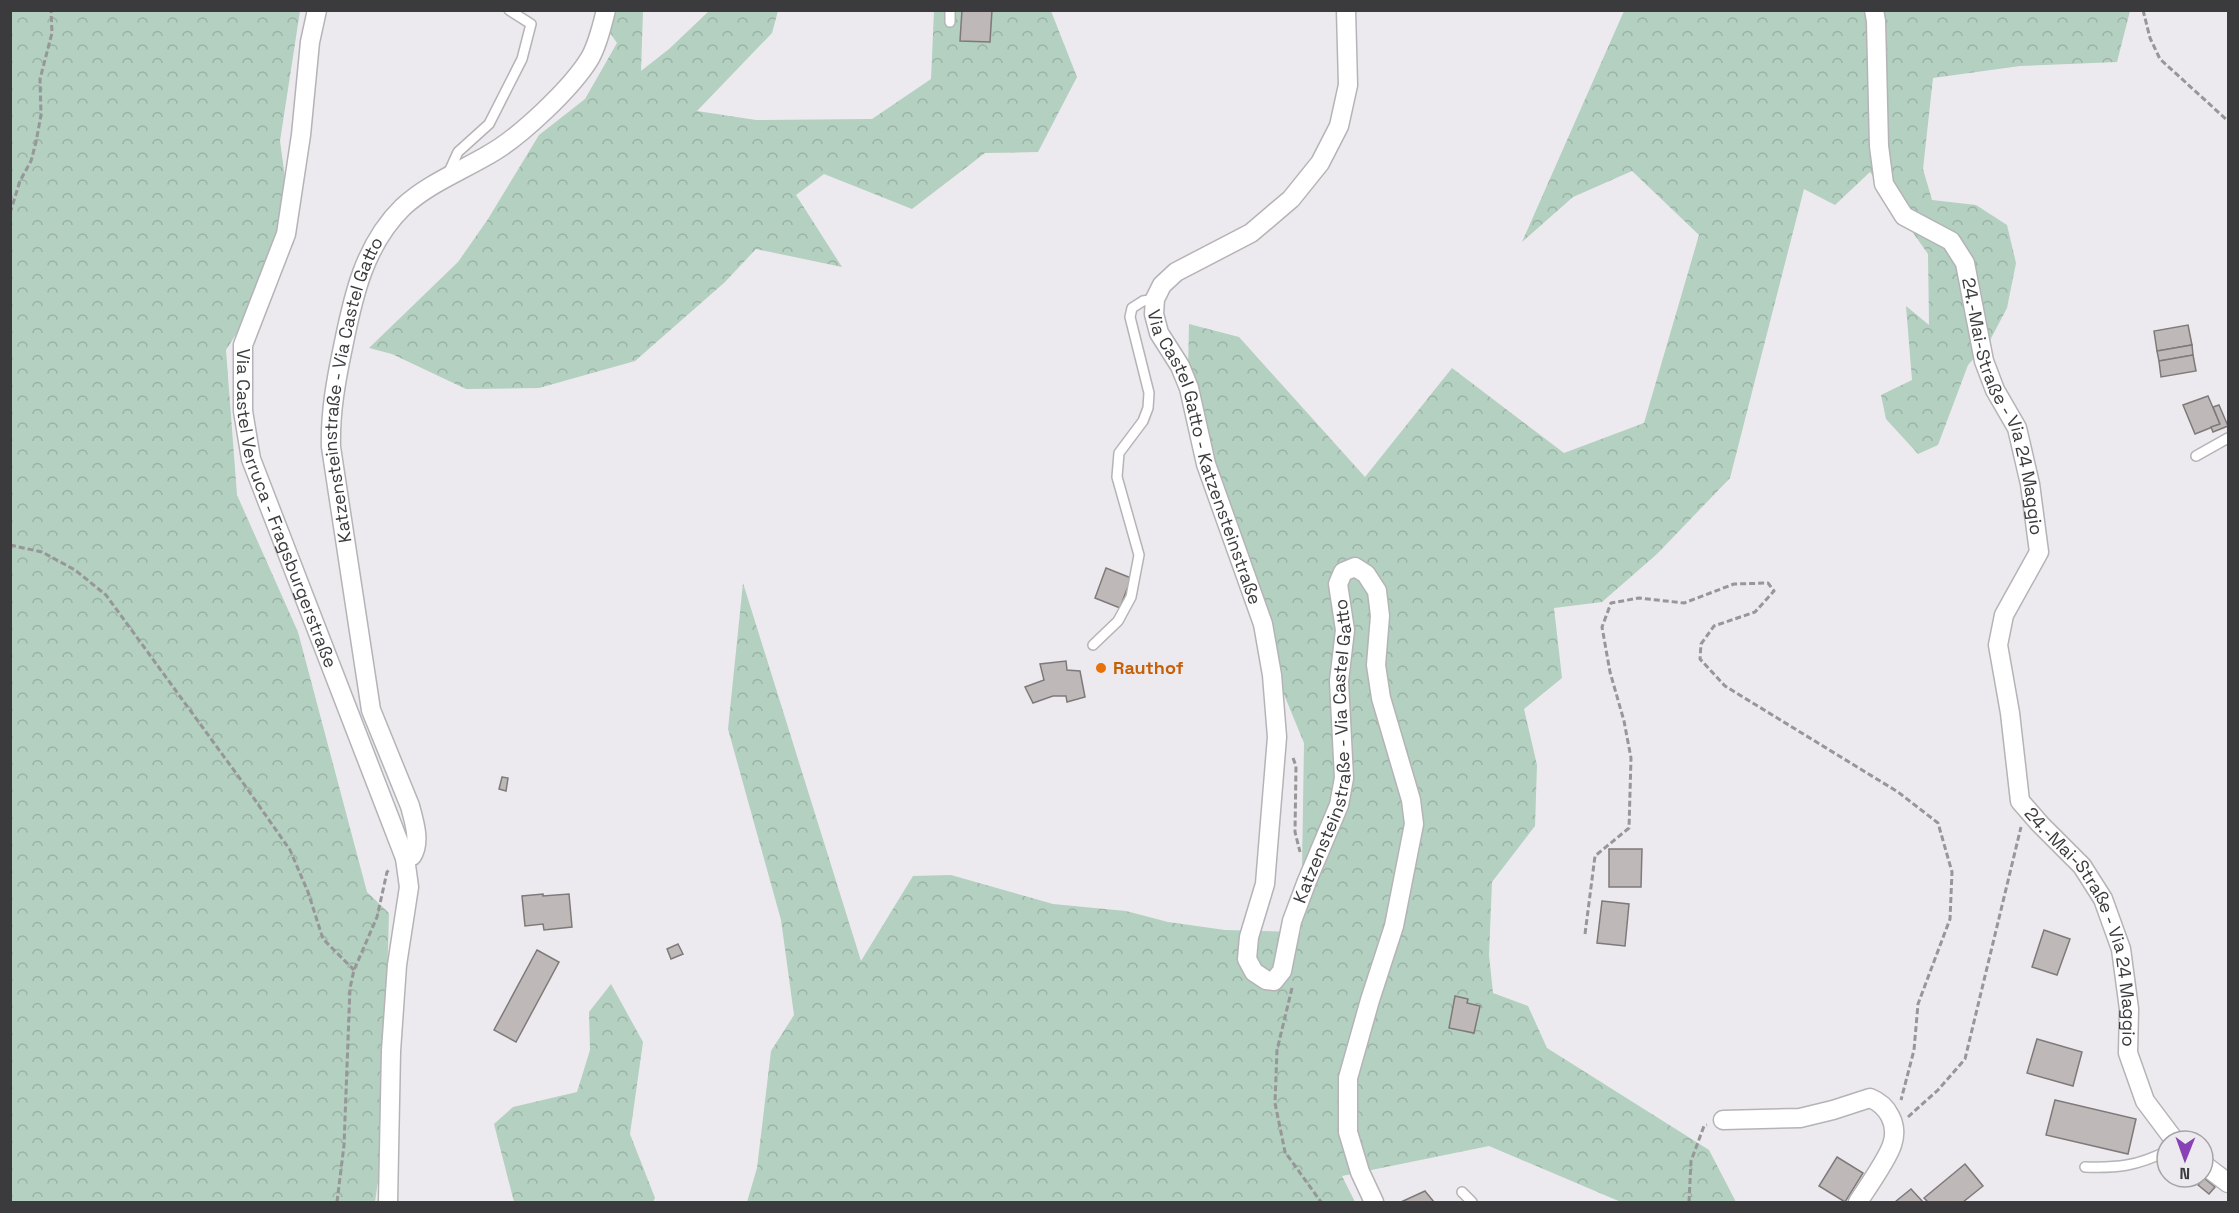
<svg xmlns="http://www.w3.org/2000/svg" width="2239" height="1213" viewBox="0 0 2239 1213" font-family="'Space Grotesk',sans-serif">
  <style>
    .forest { fill: url(#forest-crowns) }
    .building { fill: #beb9b8; stroke: #7f7a7a; stroke-width: 1.5 }
    .lines { fill: none; stroke-linecap: round; stroke-linejoin: round }
    .lane-casing { stroke: #b5b3b7; stroke-width: 12 }
    .street-casing { stroke: #b5b3b7; stroke-width: 21 }
    .path { stroke: #979699; stroke-width: 3; stroke-dasharray: 6 3; stroke-linecap: butt }
    .lane { stroke: #fff; stroke-width: 9 }
    .street { stroke: #fff; stroke-width: 18 }
    .food-dot { fill: #e8710a; stroke: #eceaee; stroke-width: 2 }
    .labels { text-anchor: middle; stroke-width: 4.5; stroke-linejoin: round; paint-order: stroke }
    .street-label { font-size: 18px; fill: #3b3a3c; stroke: #eceaee }
    .food-label { font-size: 18px; font-weight: bold; fill: #c56008; stroke: #eceaee; text-anchor: start }
  </style>
  <defs>
    <pattern id="forest-crowns" width="20" height="18" patternUnits="userSpaceOnUse" patternTransform="scale(1.5)"><rect width="20" height="18" fill="#b3d0c0"/><path d="M2 6a3 3 0 1 1 6 0M12 15a3 3 0 1 1 6 0" fill="none" stroke="#9bb3a6"/></pattern>
  </defs>
  <rect width="100%" height="100%" fill="#eceaee"/>
  <!-- forest -->
  <g class="forest">
    <polygon points="10,11 300,11 280,141 294,243 226,350 237,495 298,632 367,892 389,913 382,1153 375,1202 11,1202"/>
    <polygon points="595,11 643,11 641,71 669,49 709,11 778,11 772,33 697,111 756,120 872,119 931,79 934,11 1051,11 1077,77 1038,152 985,153 912,209 824,174 796,195 842,267 756,249 725,282 635,361 539,388 466,389 392,354 369,348 458,262 488,219 539,135 585,99 617,43"/>
    <polygon points="1624,11 2130,11 2117,62 2020,66 1933,78 1923,169 1932,200 1976,205 2007,225 2016,263 2007,308 1989,342 1968,365 1938,445 1918,454 1886,419 1881,395 1912,380 1906,306 1929,325 1928,254 1870,172 1835,205 1804,189 1730,478 1657,554 1602,602 1554,608 1562,678 1524,709 1537,765 1535,826 1492,882 1489,955 1493,993 1528,1006 1547,1048 1709,1150 1736,1202 1621,1202 1489,1146 1342,1176 1355,1202 747,1202 757,1168 771,1051 794,1015 781,920 728,729 743,583 861,961 913,876 951,875 1053,904 1126,911 1168,922 1225,930 1301,932 1304,743 1269,658 1188,369 1189,324 1239,337 1365,477 1452,368 1564,453 1644,423 1699,235 1632,171 1573,197 1522,242"/>
    <polygon points="611,984 643,1042 630,1134 655,1198 653,1202 514,1202 494,1124 513,1107 577,1092 590,1050 589,1012"/>
  </g>
  <!-- building -->
  <g class="building">
    <polygon points="962,10 992,10 990,42 960,41"/>
    <polygon points="2188,325 2192,345 2157,351 2154,331"/>
    <polygon points="2192,345 2193,355 2159,361 2157,351"/>
    <polygon points="2193,355 2196,371 2161,377 2159,361"/>
    <polygon points="2208,396 2220,424 2195,434 2183,405"/>
    <polygon points="2219,405 2228,426 2213,432 2211,427 2220,424 2213,407"/>
    <polygon points="1106,568 1131,578 1120,608 1095,598"/>
    <polygon points="1066,661 1067,670 1080,671 1085,697 1067,702 1066,696 1053,696 1033,703 1025,687 1044,680 1040,664"/>
    <polygon points="502,777 508,778 506,791 499,789"/>
    <polygon points="1609,849 1642,849 1641,887 1609,887"/>
    <polygon points="543,894 543,896 569,894 572,927 544,930 543,924 525,926 522,896"/>
    <polygon points="1602,901 1629,904 1625,946 1597,943"/>
    <polygon points="2044,930 2070,939 2057,975 2032,967"/>
    <polygon points="678,944 683,954 671,959 667,949"/>
    <polygon points="537,950 559,962 516,1042 494,1030"/>
    <polygon points="1455,996 1468,999 1467,1003 1480,1006 1474,1033 1449,1028"/>
    <polygon points="2037,1039 2082,1052 2073,1086 2027,1073"/>
    <polygon points="2055,1100 2136,1119 2128,1154 2046,1135"/>
    <polygon points="1837,1157 1863,1173 1845,1202 1819,1186"/>
    <polygon points="1965,1164 1983,1186 1963,1202 1928,1202 1924,1198"/>
    <polygon points="2204,1178 2215,1187 2209,1194 2198,1185"/>
    <polygon points="1911,1189 1923,1202 1895,1202"/>
    <polygon points="1425,1191 1434,1202 1401,1202"/>
  </g>
  <g class="lines">
    <!-- lane casing -->
    <g class="lane-casing">
      <g id="lane">
        <polyline points="950,22 950,10"/>
        <polyline points="448,174 458,152 489,124 522,59 531,24 509,10"/>
        <polyline points="2196,456 2228,438"/>
        <polyline points="1093,645 1118,621 1131,597 1139,555 1117,477 1119,453 1143,421 1148,408 1149,393 1130,317 1132,308 1143,301 1155,299"/>
        <path d="M2085,1167C2118,1168 2137,1166 2167,1151"/>
        <polyline points="1462,1192 1472,1202"/>
      </g>
    </g>
    <!-- street casing -->
    <g class="street-casing">
      <g id="street">
        <path id="s1" d="M317,10L310,42L301,135L286,234L243,345V411L251,459L405,858L409,887L397,965L391,1051L388,1202"/>
        <path id="s2" d="M1346,10L1348,85L1339,126L1320,163L1291,199L1251,233L1176,272L1162,285L1155,299L1154,314L1159,333L1180,366L1189,388L1206,464L1263,624L1272,675L1277,737L1265,884L1249,937L1247,959L1254,972L1266,980L1274,981L1282,971L1292,921L1307,881L1339,805L1344,778L1339,681L1345,630L1338,584L1343,572L1355,567L1366,574L1377,591L1380,616L1376,665L1381,698L1411,800L1414,824L1394,926L1370,1000L1348,1078V1132L1360,1172L1374,1202"/>
        <path id="s3" d="M1874,10L1876,21L1879,146L1884,184L1904,216L1951,241L1965,263L1984,361L1995,390L2017,428L2030,484L2039,552L2004,615L1998,645L2010,713L2020,801L2040,824L2082,866L2103,899L2121,949L2129,1009L2128,1053L2145,1101L2175,1141"/>
        <path id="s4" d="M405,858L412,856C421,842 414,821 410,806L371,710L331,447C330,413 336,380 343,347C353,297 364,245 403,207C428,184 459,172 488,155C519,138 572,88 590,58C598,44 602,26 606,10"/>
        <path d="M1723,1120L1800,1118L1833,1110L1870,1098C1888,1105 1899,1125 1892,1145C1887,1160 1867,1188 1858,1202"/>
        <polyline points="2203,1164 2228,1183"/>
      </g>
    </g>
    <!-- path -->
    <g class="path">
      <polyline points="2143,10 2150,38 2160,59 2228,121"/>
      <polyline points="10,213 20,181 31,161 36,142 41,115 40,79 52,33 51,10"/>
      <polyline points="10,545 42,552 75,570 106,595 241,780 290,850 308,892 323,939 354,970"/>
      <polyline points="1293,758 1296,766 1295,832 1300,852"/>
      <polyline points="1585,934 1595,856 1629,828 1631,758 1624,721 1610,672 1602,627 1611,603 1639,598 1684,603 1734,584 1768,583 1774,591 1755,612 1714,626 1701,644 1700,659 1725,686 1898,792 1938,823 1952,872 1950,919 1918,1004 1914,1050 1901,1100"/>
      <polyline points="1292,988 1277,1050 1275,1103 1285,1152 1321,1202"/>
      <polyline points="1908,1117 1938,1090 1965,1059 2021,827"/>
      <polyline points="337,1202 344,1145 350,988 354,970 377,917 387,872 389,870"/>
      <polyline points="1689,1202 1691,1161 1704,1126 1707,1125"/>
    </g>
    <!-- lane -->
    <use href="#lane" class="lane"/>
    <!-- street -->
    <use href="#street" class="street"/>
  </g>
  <!-- markers -->
  <circle class="food-dot" cx="1101" cy="668" r="6"/>
  <g class="labels">
    <!-- street labels -->
    <g class="street-label">
      <text dy="6" stroke="none"><textPath href="#s4" startOffset="488">Katzensteinstraße - Via Castel Gatto</textPath></text>
      <text dy="6" stroke="none"><textPath href="#s3" startOffset="441">24.-Mai-Straße - Via 24 Maggio</textPath></text>
      <text dy="6" stroke="none"><textPath href="#s2" startOffset="544">Via Castel Gatto - Katzensteinstraße</textPath></text>
      <text dy="6" stroke="none"><textPath href="#s1" startOffset="516">Via Castel Verruca - Fragsburgerstraße</textPath></text>
      <text dy="6" stroke="none"><textPath href="#s2" startOffset="1338">Katzensteinstraße - Via Castel Gatto</textPath></text>
      <text dy="6" stroke="none"><textPath href="#s3" startOffset="999">24.-Mai-Straße - Via 24 Maggio</textPath></text>
    </g>
    <!-- food labels -->
    <g class="food-label">
      <text x="1113" y="674">Rauthof</text>
    </g>
  </g>
  <!-- border -->
  <rect width="2239" height="1213" fill="none" stroke="#3b3a3c" stroke-width="24"/>
  <!-- north arrow -->
  <g transform="translate(2185 1159) rotate(181)"><circle r="28" fill="#eceaee" stroke="#a5a4a7" stroke-width="1.5"/>
  <path d="M0-4.5L10 22L0 15L-10 22Z" fill="#8742b5"/>
  <text y="-9" font-size="16" font-weight="bold" text-anchor="middle" fill="#3b3a3c">N</text>
  </g>
</svg>
